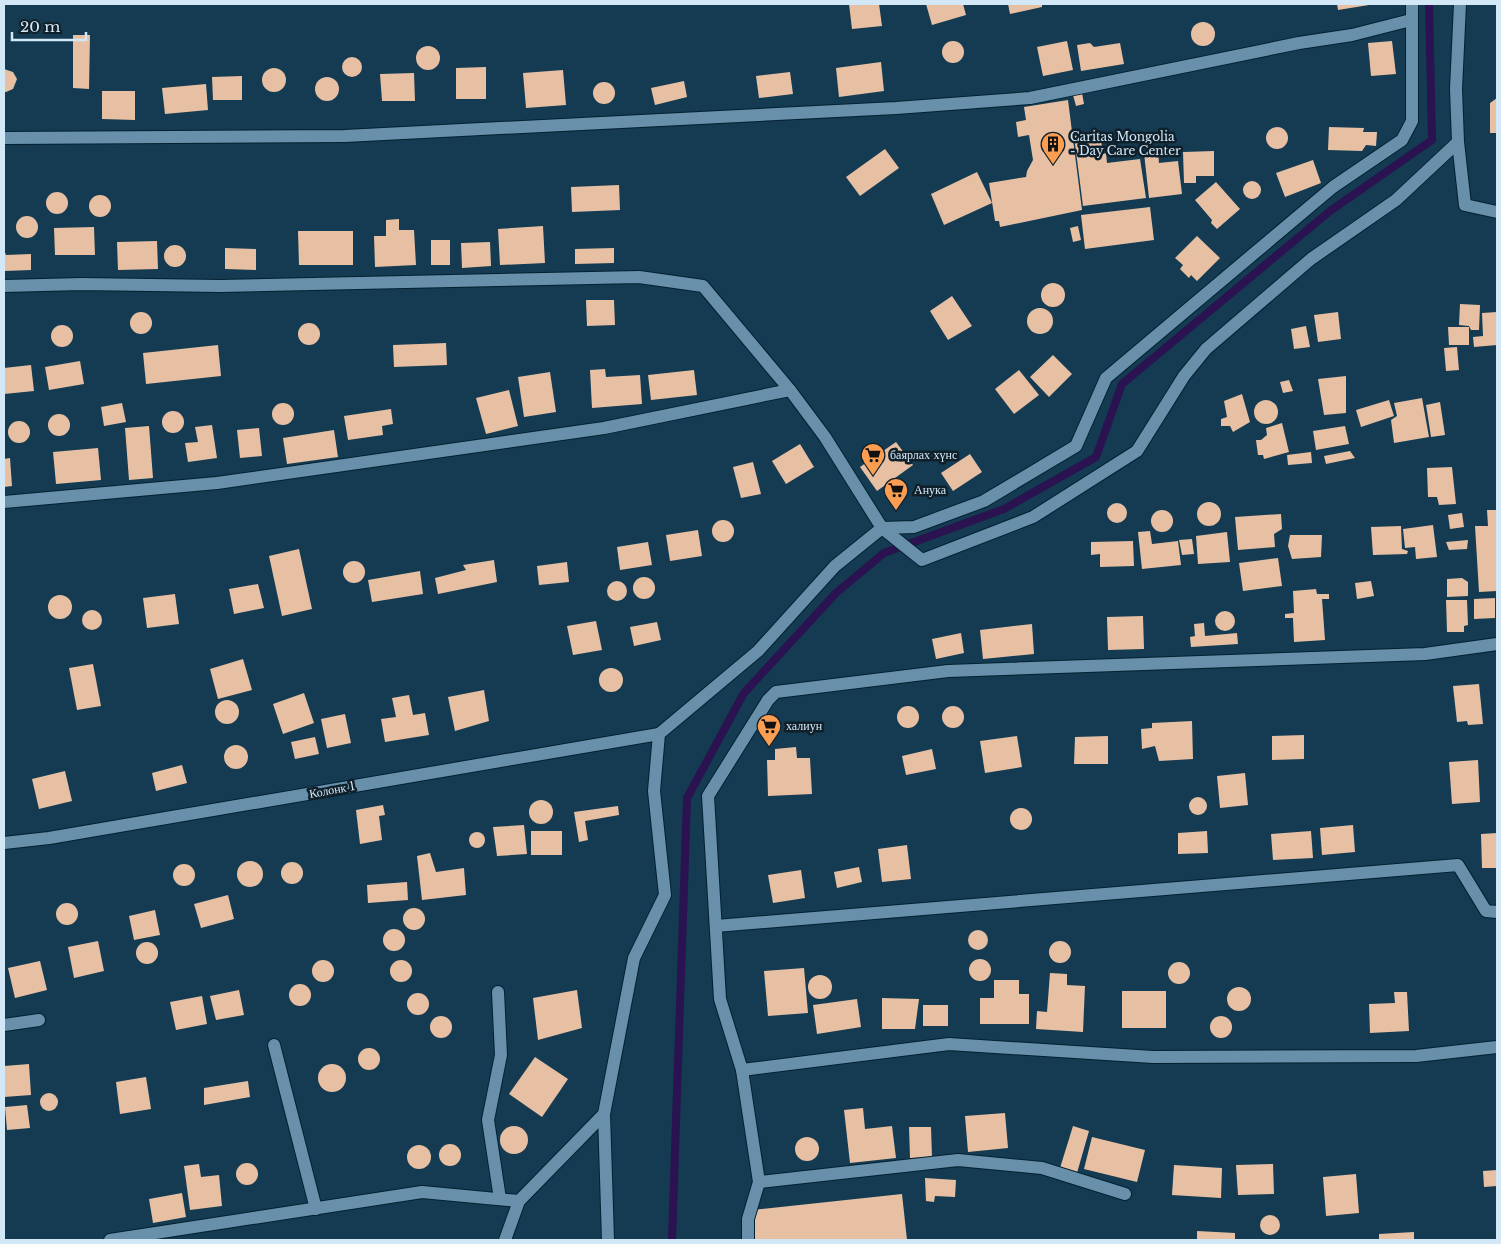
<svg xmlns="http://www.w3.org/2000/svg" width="1501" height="1244" viewBox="0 0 1501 1244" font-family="'Libre Baskerville',serif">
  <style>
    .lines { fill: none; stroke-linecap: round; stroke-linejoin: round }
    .stream { stroke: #2b1250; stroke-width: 8 }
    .building { fill: #e7c0a4 }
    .minor-casing { stroke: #032132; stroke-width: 14 }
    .minor { stroke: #6890aa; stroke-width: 12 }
    .labels { text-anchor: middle; stroke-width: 5; stroke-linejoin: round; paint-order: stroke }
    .poi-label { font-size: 12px; fill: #d3e8f6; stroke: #10202b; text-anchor: start }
    .street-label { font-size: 12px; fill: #d3e8f6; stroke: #10202b }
  </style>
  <rect width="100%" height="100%" fill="#143b51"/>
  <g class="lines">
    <!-- stream -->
    <polyline class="stream" points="672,1240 687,798 744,693 836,593 884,553 1004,509 1096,457 1122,384 1330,211 1432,140 1429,4"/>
  </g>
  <!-- building -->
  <g class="building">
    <polygon points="849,4 879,4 882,26 852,29"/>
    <polygon points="926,4 963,4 966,15 932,25"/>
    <polygon points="1008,4 1042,4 1042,7 1010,14"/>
    <polygon points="1337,4 1369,4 1369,5 1338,10"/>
    <circle cx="1203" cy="34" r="12"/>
    <polygon points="73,35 90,35 89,89 73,88"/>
    <polygon points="1067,41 1073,70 1043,76 1037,47"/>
    <polygon points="1392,41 1396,74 1371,76 1368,43"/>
    <circle cx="953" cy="52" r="11"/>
    <polygon points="1090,43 1094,47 1120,43 1124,64 1081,71 1077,45"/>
    <circle cx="428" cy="58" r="12"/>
    <circle cx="352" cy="67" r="10"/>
    <polygon points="881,62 884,91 839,97 836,68"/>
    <polygon points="486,67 486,99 456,99 456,68"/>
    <circle cx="274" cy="80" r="12"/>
    <polygon points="4,69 13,72 17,79 13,89 6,92 4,92"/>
    <polygon points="563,70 566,105 526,108 523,73"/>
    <polygon points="790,72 793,94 759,98 756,76"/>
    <polygon points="414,73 415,101 382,101 380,74"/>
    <polygon points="242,76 242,100 213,100 212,77"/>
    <circle cx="327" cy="89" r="12"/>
    <polygon points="684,81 687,97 655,105 651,88"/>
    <circle cx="604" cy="93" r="11"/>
    <polygon points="206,84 208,110 165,114 162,88"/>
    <polygon points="102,91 135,91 135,120 102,119"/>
    <polygon points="1082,93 1084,104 1076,106 1073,95"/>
    <polygon points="1497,98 1497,133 1490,133 1490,103"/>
    <polygon points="1068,100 1082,210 1000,227 999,221 995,221 989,183 1026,177 1027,171 1033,160 1029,135 1018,137 1016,122 1026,120 1024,107"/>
    <circle cx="1277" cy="138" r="11"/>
    <polygon points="1329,127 1364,128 1363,132 1377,132 1376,146 1366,145 1362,151 1328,150"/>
    <polygon points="1100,132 1103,154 1106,153 1107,163 1140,159 1146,198 1083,206 1074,136"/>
    <polygon points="885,149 899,168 860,196 846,177"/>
    <polygon points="1158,151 1159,163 1178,161 1182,194 1149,198 1144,153"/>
    <polygon points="1214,151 1214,176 1196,176 1196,183 1184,183 1183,152"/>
    <polygon points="1313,160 1321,183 1285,197 1276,173"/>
    <polygon points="977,172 992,203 944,225 931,194"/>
    <circle cx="1252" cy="190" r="9"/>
    <polygon points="1216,182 1240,209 1217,229 1211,223 1212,220 1195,200"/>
    <polygon points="619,185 620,210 572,212 571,187"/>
    <circle cx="57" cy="203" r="11"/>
    <circle cx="100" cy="206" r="11"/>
    <polygon points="1150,207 1154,240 1085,249 1081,215"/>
    <circle cx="27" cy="227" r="11"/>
    <polygon points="399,219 399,230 414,230 416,265 375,267 374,236 386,236 386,220"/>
    <polygon points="543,226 545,263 500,265 498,229"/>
    <polygon points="1078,226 1081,240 1073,242 1070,228"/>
    <polygon points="94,227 95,255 55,255 54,228"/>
    <polygon points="298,231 353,231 353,265 299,265"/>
    <polygon points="1197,236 1220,258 1197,281 1191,275 1189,278 1180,269 1183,265 1175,258"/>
    <rect x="431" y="240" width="19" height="25"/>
    <polygon points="157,241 158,269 118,270 117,242"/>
    <polygon points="490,242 491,266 462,268 461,243"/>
    <circle cx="175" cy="256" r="11"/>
    <polygon points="225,248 256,249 256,270 225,269"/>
    <polygon points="614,248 614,263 575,264 575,249"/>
    <polygon points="4,250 6,255 31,254 31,270 4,271"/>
    <circle cx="1053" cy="295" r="12"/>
    <polygon points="952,296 972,326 948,340 930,311"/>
    <polygon points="586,300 614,300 615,325 587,326"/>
    <polygon points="1460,304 1480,305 1479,330 1471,330 1469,326 1459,325"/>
    <circle cx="1040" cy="321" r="13"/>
    <circle cx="141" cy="323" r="11"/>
    <polygon points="1338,312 1341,339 1318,342 1314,315"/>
    <polygon points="1497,312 1497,345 1474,347 1473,337 1483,336 1482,313"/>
    <circle cx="309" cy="334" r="11"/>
    <circle cx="62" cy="336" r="11"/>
    <polygon points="1306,326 1310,347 1294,349 1291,329"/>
    <polygon points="1448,327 1469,327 1469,345 1449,345"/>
    <polygon points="446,343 447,365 394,367 393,345"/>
    <polygon points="218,345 221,376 146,384 143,353"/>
    <polygon points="1457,347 1459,370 1446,371 1444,348"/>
    <polygon points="1053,355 1072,374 1049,397 1030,377"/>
    <polygon points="80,361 84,384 49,390 45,367"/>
    <polygon points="31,365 34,391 4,394 4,368"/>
    <polygon points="605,369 606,377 640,375 642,404 592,408 590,370"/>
    <polygon points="694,370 697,395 651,400 648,375"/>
    <polygon points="1019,370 1039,395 1014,414 995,389"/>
    <polygon points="550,372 556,412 524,417 518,377"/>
    <polygon points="1346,376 1346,413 1324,415 1318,379"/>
    <polygon points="1289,380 1293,391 1283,393 1280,382"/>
    <polygon points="509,390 518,426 486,434 476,398"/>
    <polygon points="1242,394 1250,422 1233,432 1230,426 1221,426 1221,419 1227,417 1224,401"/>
    <polygon points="1422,398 1429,437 1394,443 1391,420 1397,416 1394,403"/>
    <circle cx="1266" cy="412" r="12"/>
    <polygon points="1389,400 1394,416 1361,427 1356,410"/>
    <polygon points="1440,402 1445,435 1431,437 1426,405"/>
    <circle cx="283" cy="414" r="11"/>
    <polygon points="122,403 126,422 104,426 101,407"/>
    <polygon points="391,409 393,424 382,426 383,435 348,440 344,416"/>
    <circle cx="173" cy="422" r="11"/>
    <circle cx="59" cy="425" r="11"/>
    <circle cx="19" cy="432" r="11"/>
    <polygon points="1282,423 1289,452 1264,459 1263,455 1258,455 1256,440 1261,440 1267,435 1266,428"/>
    <polygon points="212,425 217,458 188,462 185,443 198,442 195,427"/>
    <polygon points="149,426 153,478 129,480 125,428"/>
    <polygon points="1345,426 1349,444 1316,450 1313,431"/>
    <polygon points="259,428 262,456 240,458 237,430"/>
    <polygon points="334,430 338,457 287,464 283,438"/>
    <polygon points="896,442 913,465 877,491 860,467"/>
    <polygon points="800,444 814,467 786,484 772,461"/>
    <polygon points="98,448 101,480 56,484 53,452"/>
    <polygon points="1350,451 1355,458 1326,464 1324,456"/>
    <polygon points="1311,452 1312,463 1288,465 1287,455"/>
    <polygon points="970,454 982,472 953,491 941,473"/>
    <polygon points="10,458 12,486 4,487 4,459"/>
    <polygon points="753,462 761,494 741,498 733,467"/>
    <polygon points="1452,467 1456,504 1439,505 1437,497 1428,497 1427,468"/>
    <circle cx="1209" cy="514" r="12"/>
    <circle cx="1117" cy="513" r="10"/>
    <polygon points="1487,510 1497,510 1497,591 1479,592 1475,526 1488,526"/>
    <circle cx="1162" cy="521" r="11"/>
    <polygon points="1462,513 1464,527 1450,529 1448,515"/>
    <polygon points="1281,514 1282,529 1274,534 1275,547 1238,550 1235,517"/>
    <circle cx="723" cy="531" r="11"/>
    <polygon points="1433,525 1437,557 1416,559 1415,547 1405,548 1403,529"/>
    <polygon points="1401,526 1402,549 1408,551 1407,554 1373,555 1371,527"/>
    <polygon points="698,530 702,556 670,561 666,535"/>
    <polygon points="1150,531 1152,544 1178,541 1181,565 1142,569 1138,532"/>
    <polygon points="1227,532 1230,562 1198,564 1196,536"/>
    <polygon points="1290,535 1322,535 1321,557 1292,559 1288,546"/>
    <polygon points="1192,539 1194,554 1182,555 1179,540"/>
    <polygon points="1468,540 1467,549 1449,550 1446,542"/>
    <polygon points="1133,541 1134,566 1100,567 1100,554 1091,555 1091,542"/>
    <polygon points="648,542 652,565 620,570 617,547"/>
    <polygon points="299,549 312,609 282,616 269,556"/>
    <polygon points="1278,558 1282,586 1243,591 1239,563"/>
    <polygon points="494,560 497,582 438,594 435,578 466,570 463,565"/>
    <circle cx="354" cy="572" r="11"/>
    <polygon points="567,562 569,582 539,585 537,566"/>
    <polygon points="420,571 423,594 372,602 368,580"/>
    <circle cx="644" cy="588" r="11"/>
    <polygon points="1462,578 1468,582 1468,596 1447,597 1447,579"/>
    <circle cx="617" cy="591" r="10"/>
    <polygon points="1371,581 1374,596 1357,599 1355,583"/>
    <polygon points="258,584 264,608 234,614 229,589"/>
    <polygon points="1316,589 1317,594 1329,594 1329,599 1322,599 1325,640 1294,642 1293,618 1285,618 1285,614 1294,613 1293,591"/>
    <polygon points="175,594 179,624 147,628 143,598"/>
    <circle cx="60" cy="607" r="12"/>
    <polygon points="1495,598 1495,618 1474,619 1474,599"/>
    <polygon points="1446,600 1467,600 1468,625 1464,626 1464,632 1447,632"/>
    <circle cx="92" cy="620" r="10"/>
    <circle cx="1225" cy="621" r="10"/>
    <polygon points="1143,616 1144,649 1108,650 1107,617"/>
    <polygon points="596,621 602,650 573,655 567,626"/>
    <polygon points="657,622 661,640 634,646 630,627"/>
    <polygon points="1204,623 1205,636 1237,633 1238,644 1191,647 1190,637 1195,636 1194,624"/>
    <polygon points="1032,624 1034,654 983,659 980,630"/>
    <polygon points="961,633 964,653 936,659 932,639"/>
    <polygon points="243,659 252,690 218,699 210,669"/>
    <polygon points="93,664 101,706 77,710 69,668"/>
    <circle cx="611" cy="680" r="12"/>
    <polygon points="1479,684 1483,724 1468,725 1467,721 1457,722 1453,686"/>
    <polygon points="484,690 489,721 455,731 448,697"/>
    <polygon points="304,693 314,723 283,734 273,704"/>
    <polygon points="409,695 413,715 425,713 429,735 385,742 381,719 396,717 392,698"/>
    <circle cx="227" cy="712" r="12"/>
    <circle cx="953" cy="717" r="11"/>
    <circle cx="908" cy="717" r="11"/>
    <polygon points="345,714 351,743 327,748 321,719"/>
    <polygon points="1192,721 1193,759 1159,761 1155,746 1142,749 1141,729 1152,728 1152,723"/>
    <polygon points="1304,735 1304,759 1272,760 1272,736"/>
    <polygon points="1017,736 1022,767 985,773 980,741"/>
    <polygon points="1108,736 1108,764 1074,764 1075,737"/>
    <polygon points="315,737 319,754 295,759 291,742"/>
    <circle cx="236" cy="757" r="12"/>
    <polygon points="796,747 797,758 810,758 812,794 768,796 767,760 775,760 775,749"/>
    <polygon points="932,749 936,769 906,775 902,756"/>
    <polygon points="1478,760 1480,802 1452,804 1449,762"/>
    <polygon points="182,765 187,783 156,791 152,773"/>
    <polygon points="65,771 72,801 39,809 32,779"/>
    <polygon points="1245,773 1248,805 1220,808 1217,776"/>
    <circle cx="1198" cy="806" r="9"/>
    <circle cx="541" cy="812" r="12"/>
    <polygon points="383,805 385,815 379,816 382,840 360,844 356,810"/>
    <polygon points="618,806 619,815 585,821 588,840 579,842 574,812"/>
    <circle cx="1021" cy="819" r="11"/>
    <polygon points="524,825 527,854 497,856 493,827"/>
    <polygon points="1353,825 1355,852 1322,855 1320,828"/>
    <rect x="531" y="831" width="31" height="24"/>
    <polygon points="1207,831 1208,853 1178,854 1178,833"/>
    <polygon points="1311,831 1313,858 1273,860 1271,834"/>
    <circle cx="477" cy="840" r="8"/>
    <polygon points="1497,833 1497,868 1482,868 1481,834"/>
    <polygon points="907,845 911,879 882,882 878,849"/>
    <polygon points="430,853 436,872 464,868 466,895 422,900 417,856"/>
    <circle cx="250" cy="874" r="13"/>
    <circle cx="292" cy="873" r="11"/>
    <circle cx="184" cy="875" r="11"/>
    <polygon points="859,867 862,882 837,888 834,872"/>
    <polygon points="801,870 805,898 773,903 768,875"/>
    <polygon points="407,882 408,900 368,903 367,885"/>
    <polygon points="228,895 234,919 201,928 194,904"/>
    <circle cx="67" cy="914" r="11"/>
    <circle cx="414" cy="919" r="11"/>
    <polygon points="155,910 160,935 134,940 129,916"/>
    <circle cx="394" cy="940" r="11"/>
    <circle cx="978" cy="940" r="10"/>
    <circle cx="1060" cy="952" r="11"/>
    <polygon points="98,941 104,971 74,978 68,947"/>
    <circle cx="147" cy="953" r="11"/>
    <circle cx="980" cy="970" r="11"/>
    <circle cx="401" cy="971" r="11"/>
    <circle cx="323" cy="971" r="11"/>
    <polygon points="40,961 47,990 15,998 8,968"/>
    <circle cx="1179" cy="973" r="11"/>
    <polygon points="804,968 808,1013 768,1016 764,971"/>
    <polygon points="1050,973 1067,974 1067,985 1085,986 1083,1032 1036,1029 1037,1011 1047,1012"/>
    <circle cx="820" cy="987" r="12"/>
    <polygon points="994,980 1019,980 1019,994 1029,994 1029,1024 980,1024 980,998 994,998"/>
    <circle cx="300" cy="995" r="11"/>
    <circle cx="1239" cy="999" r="12"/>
    <polygon points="239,990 244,1015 216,1020 210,996"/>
    <polygon points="577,990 582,1028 538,1040 533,998"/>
    <rect x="1122" y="991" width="44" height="37"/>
    <polygon points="1394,992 1407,992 1409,1031 1370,1033 1369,1004 1395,1003"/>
    <circle cx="418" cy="1004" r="11"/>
    <polygon points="202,996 207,1024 176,1030 170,1002"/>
    <polygon points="882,998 919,999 915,1029 882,1029"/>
    <polygon points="857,999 861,1027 817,1034 813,1005"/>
    <rect x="923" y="1005" width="25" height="21"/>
    <circle cx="1221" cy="1027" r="11"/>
    <circle cx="441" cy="1027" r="11"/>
    <circle cx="369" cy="1059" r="11"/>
    <polygon points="535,1057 568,1079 542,1117 509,1094"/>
    <circle cx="332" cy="1078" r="14"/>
    <polygon points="29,1064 31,1095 4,1097 4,1066"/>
    <polygon points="146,1077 151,1109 120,1114 116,1082"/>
    <polygon points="248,1081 250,1097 204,1105 204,1088"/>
    <circle cx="49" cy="1102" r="9"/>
    <polygon points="27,1105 30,1128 7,1130 5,1107"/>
    <polygon points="863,1108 865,1129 892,1126 896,1158 850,1163 844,1110"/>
    <polygon points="1005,1113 1008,1148 968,1152 965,1116"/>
    <polygon points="1073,1126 1089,1131 1077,1173 1060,1168"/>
    <circle cx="514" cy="1140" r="14"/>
    <polygon points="909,1127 931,1127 932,1157 910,1158"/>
    <polygon points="1092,1137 1145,1150 1137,1182 1084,1169"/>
    <circle cx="807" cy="1149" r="12"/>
    <circle cx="450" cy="1155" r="11"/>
    <circle cx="419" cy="1157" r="12"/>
    <circle cx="247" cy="1174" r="11"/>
    <polygon points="199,1164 201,1177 219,1175 222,1206 190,1210 184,1166"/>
    <polygon points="1273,1164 1274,1194 1238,1195 1236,1165"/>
    <polygon points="1174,1165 1222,1168 1221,1198 1172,1195"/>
    <polygon points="1497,1170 1497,1186 1484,1187 1483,1171"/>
    <polygon points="1356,1174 1359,1213 1326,1216 1323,1177"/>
    <polygon points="925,1178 956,1180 955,1197 935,1196 934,1202 926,1201"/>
    <polygon points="182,1193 186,1217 153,1223 149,1199"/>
    <polygon points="902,1194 907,1240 755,1240 752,1210"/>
    <circle cx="1270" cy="1225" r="10"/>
    <polygon points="1197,1231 1235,1233 1235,1240 1197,1240"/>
    <polygon points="1414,1232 1414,1240 1379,1240 1379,1234"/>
  </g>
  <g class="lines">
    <!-- minor casing -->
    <g class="minor-casing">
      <g id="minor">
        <polyline points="4,138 345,136 896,108 1030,98 1299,43 1352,35 1411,20"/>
        <polyline points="1458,142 1456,89 1460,4"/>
        <polyline points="4,286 81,284 220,286 639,277 703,286 790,390 825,437 882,528 914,527 984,501 1076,446 1106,378 1333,187 1402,140 1412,121 1412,4"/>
        <polyline points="4,502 217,483 604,428 790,390"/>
        <polyline points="4,843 49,838 659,734"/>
        <polyline points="716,926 1458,865 1486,911 1497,912"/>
        <polyline points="498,992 501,1055 488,1120 500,1199"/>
        <polyline points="4,1025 39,1020"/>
        <polyline points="274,1045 316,1209"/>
        <polyline points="742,1070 949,1044 1153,1057 1416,1056 1497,1047"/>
        <polyline points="604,1114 608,1240"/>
        <polyline points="759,1182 958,1160 1042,1168 1125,1194"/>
        <polyline points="110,1240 422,1192 519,1201"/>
        <polyline points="505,1240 519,1201 604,1114 634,958 665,895 654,791 659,734 758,651 835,566 882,528 922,560 1033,517 1137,451 1184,376 1206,349 1311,259 1396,200 1458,142 1465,205 1497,212"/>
        <polyline points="748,1240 748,1219 759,1182 742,1070 720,999 708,796 768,700 776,692 948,671 1425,654 1497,644"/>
      </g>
    </g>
    <!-- minor -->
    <use href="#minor" class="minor"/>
  </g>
  <!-- icons -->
  <defs>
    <g id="building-pin" transform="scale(1.25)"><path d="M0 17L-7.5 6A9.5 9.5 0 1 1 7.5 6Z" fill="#fc9e52" stroke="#10202b"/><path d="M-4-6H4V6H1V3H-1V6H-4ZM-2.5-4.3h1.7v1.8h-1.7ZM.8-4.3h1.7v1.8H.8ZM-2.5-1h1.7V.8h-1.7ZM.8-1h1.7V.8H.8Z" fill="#111"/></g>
    <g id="supermarket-pin" transform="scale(1.25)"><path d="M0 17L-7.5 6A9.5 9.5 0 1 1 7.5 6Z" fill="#fc9e52" stroke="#10202b"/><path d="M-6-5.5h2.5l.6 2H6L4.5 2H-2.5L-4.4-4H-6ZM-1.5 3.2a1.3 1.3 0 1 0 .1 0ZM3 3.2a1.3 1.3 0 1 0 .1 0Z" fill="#111"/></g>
  </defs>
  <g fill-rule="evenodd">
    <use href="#building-pin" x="1053" y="144"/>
    <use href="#supermarket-pin" x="873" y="455"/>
    <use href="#supermarket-pin" x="896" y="490"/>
    <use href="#supermarket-pin" x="769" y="726"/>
  </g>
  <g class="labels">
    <!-- poi labels -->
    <g class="poi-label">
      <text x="1070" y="141">Caritas Mongolia<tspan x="1070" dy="14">- Day Care Center</tspan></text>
      <text x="890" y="459">баярлах хүнс</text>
      <text x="914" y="494">Анука</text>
      <text x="786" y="730">халиун</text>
    </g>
    <!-- street labels -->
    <g class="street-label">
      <text transform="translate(332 790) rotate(-10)" y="4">Колонк 1</text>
    </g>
  </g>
  <!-- border -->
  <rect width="1501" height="1244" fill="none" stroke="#d3e8f6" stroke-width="10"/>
  <!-- scale -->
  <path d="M12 32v8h74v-8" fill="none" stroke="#d3e8f6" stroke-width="2.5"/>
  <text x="20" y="32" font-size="15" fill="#d3e8f6" stroke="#10202b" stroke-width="4" paint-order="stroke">20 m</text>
</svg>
